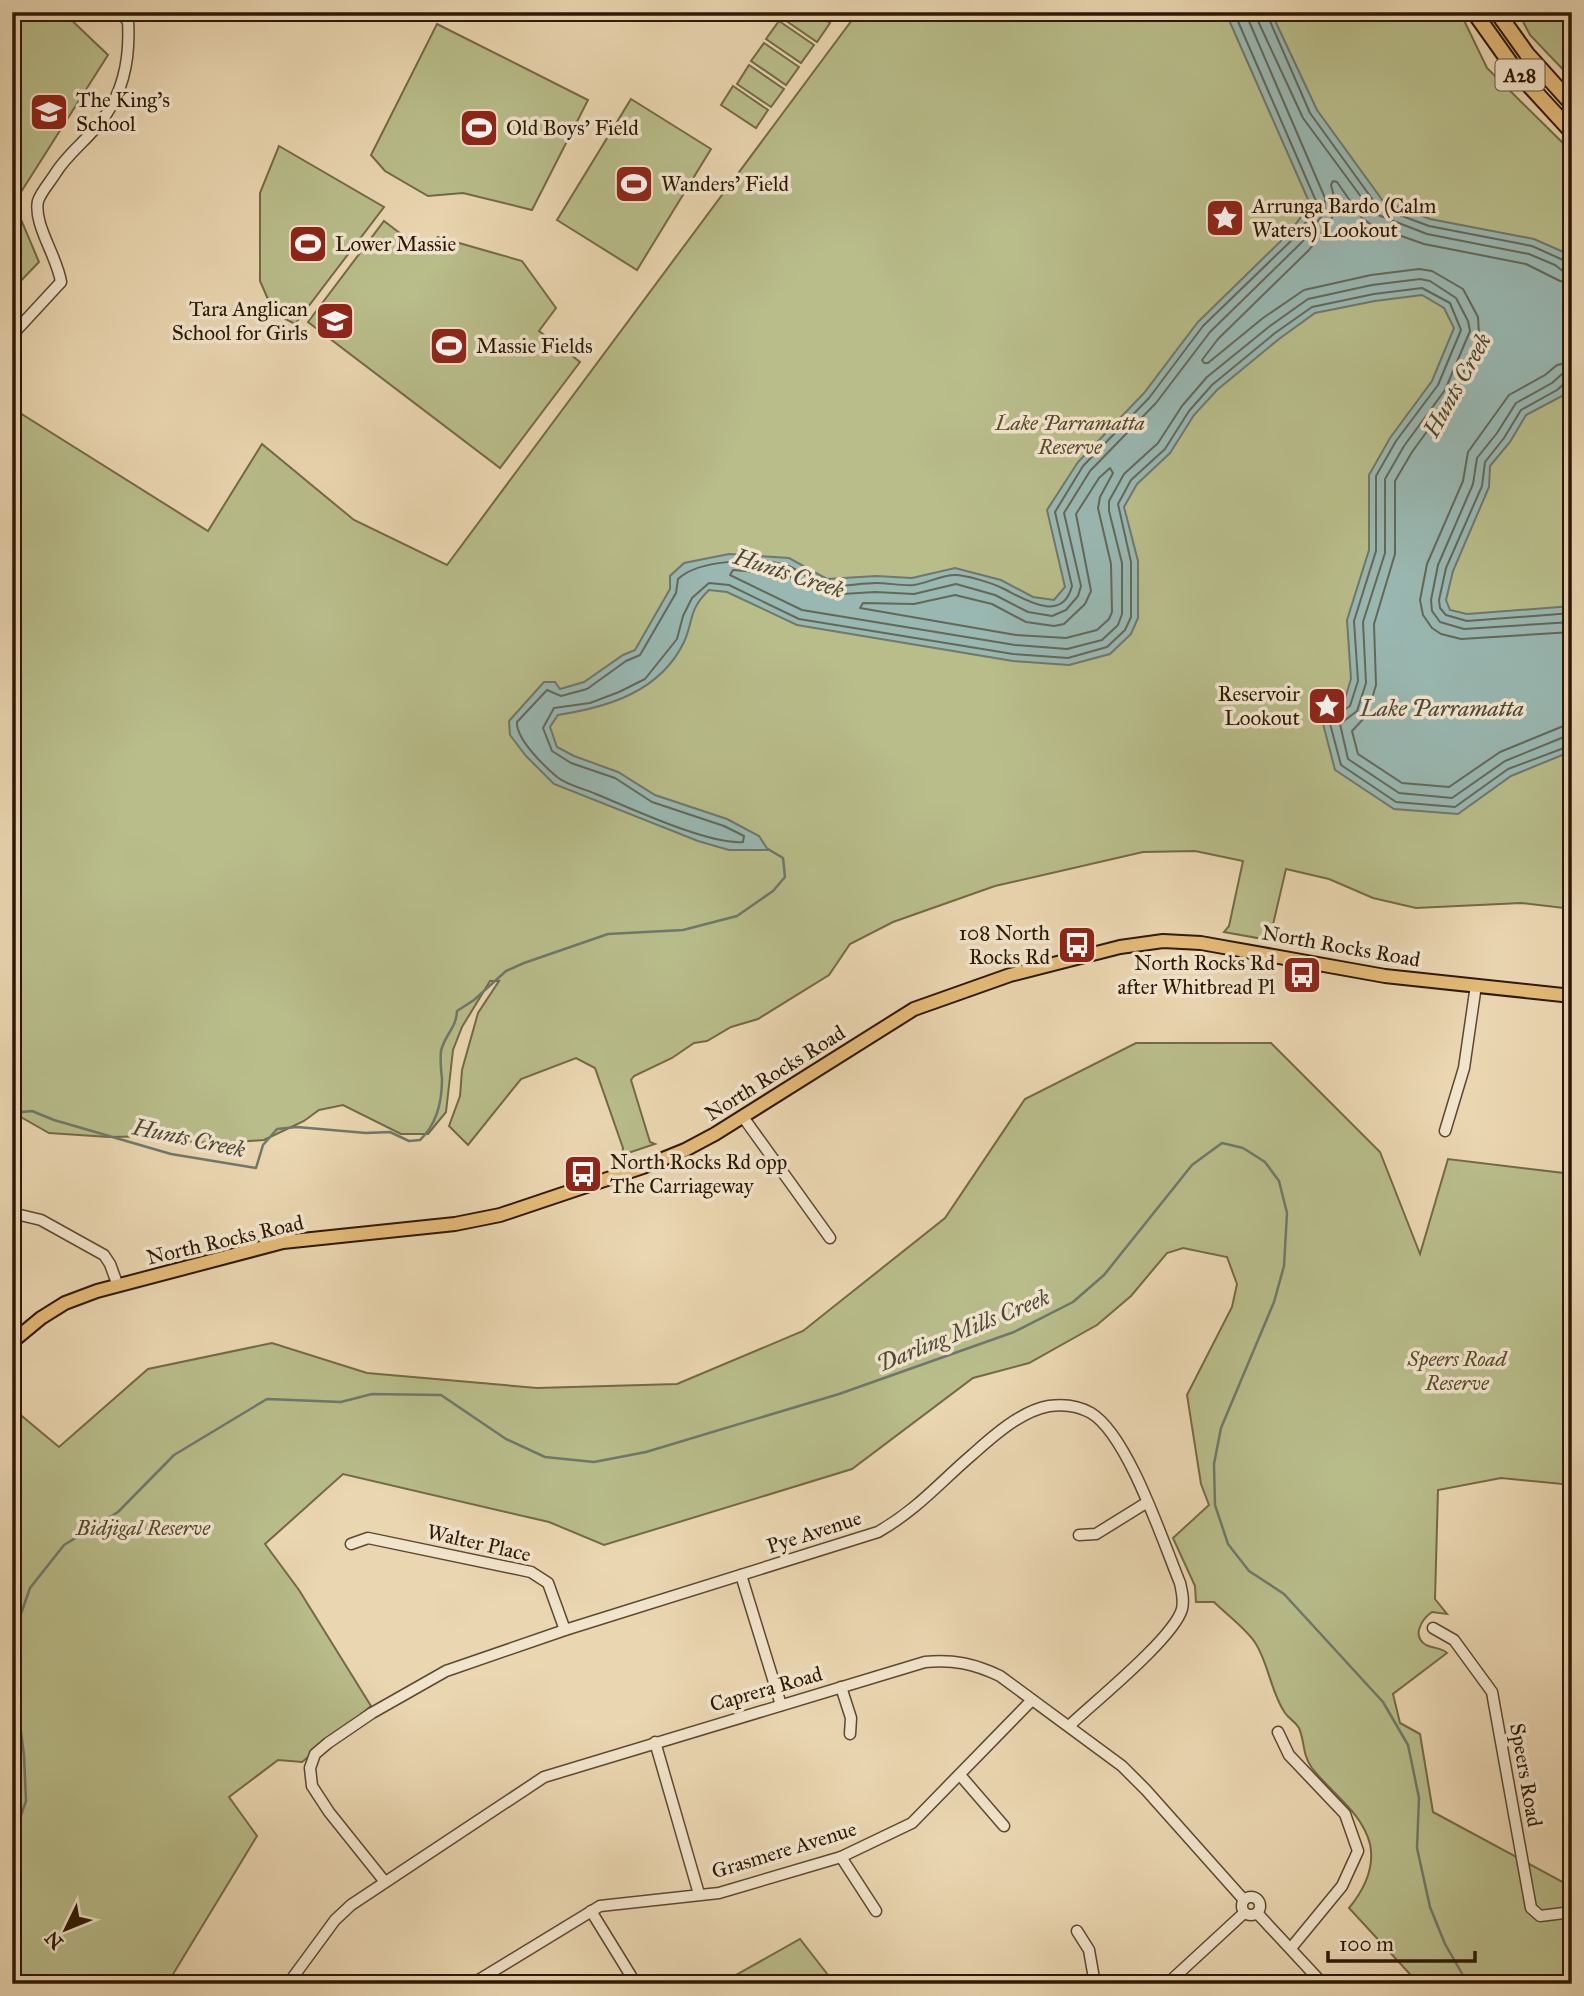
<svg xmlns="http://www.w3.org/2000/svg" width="1584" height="1996" viewBox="0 0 1584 1996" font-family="'IM FELL Great Primer',serif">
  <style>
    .green { fill: #b8bd8a; stroke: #726a46; stroke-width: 2 }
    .water { fill: #99b8b2; stroke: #6e786c; stroke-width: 2 }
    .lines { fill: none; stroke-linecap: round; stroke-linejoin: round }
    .shore { stroke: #63685a; stroke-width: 2 }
    .stream { stroke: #6e786c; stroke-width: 2.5 }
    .minor-casing { stroke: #5c482e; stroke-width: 13 }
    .major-casing { stroke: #2d1803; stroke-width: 16 }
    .highway-casing { stroke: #2d1803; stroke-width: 18 }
    .minor { stroke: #f1e4cc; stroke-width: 10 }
    .major { stroke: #e5bb78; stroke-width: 12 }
    .highway { stroke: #e5bb78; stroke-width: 14 }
    .labels { text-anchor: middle; stroke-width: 7; stroke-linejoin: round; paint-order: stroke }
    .shield { fill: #f1e4cc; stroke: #68553f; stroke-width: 2 }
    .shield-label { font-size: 19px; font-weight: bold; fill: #2d1803 }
    .poi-label { font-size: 21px; fill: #2d1803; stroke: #f1e4cc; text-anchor: start }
    .park-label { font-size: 21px; font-style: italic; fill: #574a2c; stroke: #f1e4cc }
    .street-label { font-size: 21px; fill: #2d1803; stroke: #f1e4cc }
    .water-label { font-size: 23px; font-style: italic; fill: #4d4838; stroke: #f1e4cc }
  </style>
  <rect width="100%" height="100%" fill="#ead6b1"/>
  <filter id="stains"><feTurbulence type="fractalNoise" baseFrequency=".00286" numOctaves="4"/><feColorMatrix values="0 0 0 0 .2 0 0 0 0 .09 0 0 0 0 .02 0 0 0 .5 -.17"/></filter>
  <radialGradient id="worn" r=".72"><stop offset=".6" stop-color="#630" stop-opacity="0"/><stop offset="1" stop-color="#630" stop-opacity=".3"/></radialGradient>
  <!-- green -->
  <g class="green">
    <polygon points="12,12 63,12 108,55 14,203 39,262 12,290"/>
    <polygon points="785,12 813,12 830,23 817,42 782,18"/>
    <polygon points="858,12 1460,12 1487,68 1572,152 1572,909 1521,903 1416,908 1373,898 1329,879 1286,869 1271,933 1274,941 1224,932 1229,926 1243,861 1195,851 1143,852 995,886 893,922 850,944 829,975 758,1019 731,1027 707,1041 694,1043 672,1058 634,1076 631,1080 650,1142 655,1144 622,1155 623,1148 595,1068 576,1058 521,1079 468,1145 449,1126 460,1096 462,1070 478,1013 499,981 490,981 462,1027 453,1050 446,1112 428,1134 401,1134 343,1105 319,1110 304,1121 264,1140 225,1143 192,1142 160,1136 109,1137 49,1133 12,1112 12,408 208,531 262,444 354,520 447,565"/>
    <polygon points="1518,12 1572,12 1572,79 1530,35"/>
    <polygon points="779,21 814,45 801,63 766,39"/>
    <polygon points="437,24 588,100 532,210 463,193 428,196 385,171 371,155"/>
    <polygon points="764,43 799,67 786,85 751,61"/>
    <polygon points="749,65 784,89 771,107 737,84"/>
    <polygon points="733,86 768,110 756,128 721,105"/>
    <polygon points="631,99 711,149 637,270 557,220"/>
    <polygon points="279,146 384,207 295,324 274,313 260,281 260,193"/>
    <polygon points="384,221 426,253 438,237 522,261 556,308 539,331 580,362 500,468 308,322"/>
    <path d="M1136,1043H1271L1380,1152L1420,1254L1448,1159L1572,1174V1485L1501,1478L1438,1490L1435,1599L1447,1614L1432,1612C1422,1619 1411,1636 1426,1645C1434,1649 1441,1647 1447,1653L1393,1694L1400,1723L1420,1734L1433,1812L1572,1887V1984H1419L1349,1908C1363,1891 1375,1868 1370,1844C1362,1812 1331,1793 1312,1768C1302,1754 1305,1742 1299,1728C1295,1721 1289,1719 1285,1713C1271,1693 1269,1665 1256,1644C1248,1630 1226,1614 1214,1602H1196L1195,1586L1173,1538L1209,1505L1201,1484L1187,1395L1232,1307L1237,1284L1227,1257L1183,1248L1167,1253L1131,1296L1097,1325L1029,1363L973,1378L852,1469L604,1545L549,1522L343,1474L265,1544L299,1590L371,1706L302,1762L278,1760L229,1797L257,1836L167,1984H12V1451L17,1412L59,1447L148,1369L272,1343L367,1373L537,1388L677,1384L803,1331L945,1218L1025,1099Z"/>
    <polygon points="800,1939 835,1984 720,1984"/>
  </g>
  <!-- water -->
  <path class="water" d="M1229,12H1271L1317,110L1383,201L1430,219L1534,239L1566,253L1572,260V385L1562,396L1526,415L1510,442L1490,466L1489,487L1453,571L1446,600L1450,610L1467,614L1572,606V751L1511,776L1458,814L1394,809L1335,770L1321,716L1344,702L1351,679L1347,620L1369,550V475L1390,438L1432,381L1454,328L1444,308L1422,295L1375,301L1315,313L1279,339L1217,390L1194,415L1170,453L1137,484L1124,507L1138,561V618L1131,634L1110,654L1069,665L1013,661L797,625L727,592L709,590C688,610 694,620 684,642C660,692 608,707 558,715L550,727L557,747L574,756L618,772L655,795L727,819L759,836L768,850H729L698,841L554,784L526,756L510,735L509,721L544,682H555L560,689L584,682L623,655L635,650L670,589V576L684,563L729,554L789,558L827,579L876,576L912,578L955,568L1001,580L1033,597L1054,600L1065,587L1047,510L1078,462L1144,393L1198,322L1290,232L1310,204L1229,20Z"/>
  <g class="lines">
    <!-- shore -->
    <g class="shore">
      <path d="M1236,12L1237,19L1316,201V208L1295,237L1203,326L1149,398L1083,466L1055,512L1072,586C1062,625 1023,598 1002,588C992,583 966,575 955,575C942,575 927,583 914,585C902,586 889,583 876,583C861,583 844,587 828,586C813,585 800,569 786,565C758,558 699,559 678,579L676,593L640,655L626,661L587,689L561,696L547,690L517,722C516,739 544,766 557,777C567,785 584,789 596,794C630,808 709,845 743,842L744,836L724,826L652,802L615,778L571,763L552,751L543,728L554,708L590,703L619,692L645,679L677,639L683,616L692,598L709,583L729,585L799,619L1013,654L1068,658L1107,647L1125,630L1131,617V562L1118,504L1131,480L1165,449L1189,411L1212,385L1275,333L1312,307L1374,294L1422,288L1450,303L1461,330L1438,385L1396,441L1376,476V551L1354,621L1358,681L1350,706L1329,720L1341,765L1396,802L1455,807L1508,769L1572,745"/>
      <polyline points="1245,12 1325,198 1324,213 1302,242 1210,332 1156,403 1090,471 1064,513 1081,586 1078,596 1066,610 1052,616 1028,612 995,595 956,584 914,594 875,592 826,595 784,574 733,570 730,575 802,610 1015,645 1067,649 1102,640 1118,625 1122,614 1122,563 1109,511 1109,501 1124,474 1158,443 1182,406 1207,377 1270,326 1308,299 1372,285 1420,279 1430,281 1456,298 1468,321 1470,331 1445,390 1404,446 1385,479 1385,553 1363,622 1366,683 1357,711 1340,724 1348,759 1399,793 1452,798 1505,761 1564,737 1572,736"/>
      <polyline points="1257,12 1258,21 1303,118 1373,213 1427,234 1529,254 1555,265 1564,272 1572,273"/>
      <polyline points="1266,12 1310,113 1378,207 1429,226 1532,246 1572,264"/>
      <polyline points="1572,283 1560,281 1526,264 1424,244 1373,226 1362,218 1337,182 1333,181 1331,185 1336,204 1331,221 1309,250 1218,339 1202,360 1204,363 1208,363 1263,318 1304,290 1371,275 1419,269 1432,271 1463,289 1478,317 1479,335 1455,393 1412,452 1395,481 1395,554 1374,624 1376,685 1367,715 1352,731 1358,754 1402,783 1449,787 1500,752 1561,727 1572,725"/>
      <polyline points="1572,362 1557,365 1545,375 1509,395 1468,452 1463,481 1427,564 1420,600 1423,615 1432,628 1441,634 1461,639 1572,632"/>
      <polyline points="1572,372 1562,374 1552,383 1516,403 1497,433 1477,458 1473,484 1438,565 1431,600 1432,611 1440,622 1464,629 1572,622"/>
      <polyline points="1572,381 1566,382 1557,390 1521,410 1504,438 1485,462 1482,486 1446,568 1439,600 1440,608 1446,615 1467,621 1572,613"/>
      <polygon points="1110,468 1113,473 1100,497 1098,508 1111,564 1112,612 1109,619 1097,630 1066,638 1016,635 860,608 863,603 914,604 955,595 992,604 1026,622 1054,626 1064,624 1085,604 1091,591 1076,514 1099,478"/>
    </g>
    <!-- stream -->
    <g class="stream">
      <path d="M12,1113L32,1111L54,1120L171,1154L256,1168L263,1145L277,1129L297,1127L366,1133L390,1132L409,1141L420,1140C436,1125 442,1102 442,1079C441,1070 440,1060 441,1051C445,1034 456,1029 457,1011L474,1000L506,971L524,963L608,934L683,930L737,916L773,891L785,877L783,858L768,849"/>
      <polyline points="12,1841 26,1801 24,1755 14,1679 16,1628 30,1588 64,1545 118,1512 174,1455 267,1399 341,1402 372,1394 441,1395 506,1439 545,1457 594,1462 646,1452 839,1394 1014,1332 1073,1302 1104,1275 1192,1165 1222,1143 1243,1148 1265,1162 1279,1181 1287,1213 1284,1266 1274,1302 1221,1428 1214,1464 1215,1505 1228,1544 1249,1571 1284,1594 1383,1702 1408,1745 1419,1798 1417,1848 1430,1907 1445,1944 1468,1984"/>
    </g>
    <!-- minor casing -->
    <g class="minor-casing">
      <g id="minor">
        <path d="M12,335L61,282C57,256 33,224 38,201C41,192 50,182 55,174C69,151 93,136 107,113C125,86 130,53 128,21L119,12"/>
        <polyline points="743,1117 830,1238"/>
        <polyline points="1445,1131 1464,1068 1476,985"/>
        <polyline points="12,1213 41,1220 104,1255 110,1264 118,1286"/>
        <polyline points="1079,1535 1096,1534 1146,1503"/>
        <polyline points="351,1544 368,1538 531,1572 548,1583 565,1630"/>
        <polyline points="741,1575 781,1705"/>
        <polyline points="1433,1628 1454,1640 1492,1692 1531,1908 1540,1916 1572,1912"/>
        <polyline points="841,1687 851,1718 850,1734"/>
        <polyline points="1278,1732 1289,1755 1345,1814 1358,1851 1342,1886 1291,1948"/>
        <polyline points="655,1742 699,1894"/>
        <polyline points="960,1775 1004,1826"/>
        <polyline points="841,1857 876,1911"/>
        <path d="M385,1882L329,1812L312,1786L310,1768L315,1754L328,1743L372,1713L446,1671L565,1630L878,1532C918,1509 939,1483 973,1454C993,1436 1021,1411 1049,1406C1063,1404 1079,1406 1091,1413C1128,1435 1163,1542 1180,1583C1182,1592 1184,1600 1182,1609C1174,1638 1093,1703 1069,1726"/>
        <circle cx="1251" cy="1906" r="9"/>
        <polyline points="591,1911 636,1984"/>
        <polyline points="1257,1913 1323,1984"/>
        <polyline points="1077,1931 1089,1950 1095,1984"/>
        <path d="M288,1984L335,1920L351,1905L544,1777L925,1662C953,1659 975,1664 1000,1676L1122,1766L1146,1790L1244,1900"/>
        <polyline points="472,1984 600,1906 719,1893 841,1857 912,1823 1032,1700"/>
        <polyline points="1167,1984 1244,1913"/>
      </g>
    </g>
    <!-- major casing -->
    <g class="major-casing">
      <polyline id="major" points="12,1342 41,1318 65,1303 97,1291 283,1242 455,1224 500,1215 643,1167 685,1150 715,1134 914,1009 1010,975 1120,947 1163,941 1201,943 1385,976 1572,996"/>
    </g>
    <!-- highway casing -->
    <g class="highway-casing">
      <g id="highway">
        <polyline points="1474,12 1516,71 1572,132"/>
        <polyline points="1497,12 1527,54 1572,104"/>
      </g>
    </g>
    <!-- minor -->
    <use href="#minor" class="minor"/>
    <!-- major -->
    <use href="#major" class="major"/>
    <!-- highway -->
    <use href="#highway" class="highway"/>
  </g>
  <!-- icons -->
  <defs>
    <g id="school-square" transform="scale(2.0125)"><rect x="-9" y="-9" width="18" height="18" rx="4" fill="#8f2418" stroke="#f1e4cc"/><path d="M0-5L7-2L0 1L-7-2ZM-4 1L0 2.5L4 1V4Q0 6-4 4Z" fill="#fff"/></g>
    <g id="stadium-square" transform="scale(2.0125)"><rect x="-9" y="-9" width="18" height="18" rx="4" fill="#8f2418" stroke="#f1e4cc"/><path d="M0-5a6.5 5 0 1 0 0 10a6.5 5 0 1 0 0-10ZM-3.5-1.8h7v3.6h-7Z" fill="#fff"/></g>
    <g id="sight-square" transform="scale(2.0125)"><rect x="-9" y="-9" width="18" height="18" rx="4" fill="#8f2418" stroke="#f1e4cc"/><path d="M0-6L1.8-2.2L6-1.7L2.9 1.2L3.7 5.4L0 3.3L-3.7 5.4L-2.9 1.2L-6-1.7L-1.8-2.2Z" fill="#fff"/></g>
    <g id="bus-square" transform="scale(2.0125)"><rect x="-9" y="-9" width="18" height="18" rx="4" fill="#8f2418" stroke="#f1e4cc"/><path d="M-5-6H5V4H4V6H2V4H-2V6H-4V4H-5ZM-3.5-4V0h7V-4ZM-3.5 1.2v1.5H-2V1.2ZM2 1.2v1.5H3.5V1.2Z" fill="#fff"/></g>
  </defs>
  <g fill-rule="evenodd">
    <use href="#school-square" x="49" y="112"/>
    <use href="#stadium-square" x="479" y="128"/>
    <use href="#stadium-square" x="634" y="184"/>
    <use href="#sight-square" x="1225" y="218"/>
    <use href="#stadium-square" x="308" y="244"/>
    <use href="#school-square" x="335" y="321"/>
    <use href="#stadium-square" x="449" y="346"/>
    <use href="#sight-square" x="1327" y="706"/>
    <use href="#bus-square" x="1077" y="945"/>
    <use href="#bus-square" x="1302" y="975"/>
    <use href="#bus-square" x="583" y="1174"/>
  </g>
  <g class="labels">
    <!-- shield labels -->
    <rect class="shield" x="1495.5" y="59.5" width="49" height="31" rx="5"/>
    <g class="shield-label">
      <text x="1520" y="82">A28</text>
    </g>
    <!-- poi labels -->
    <g class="poi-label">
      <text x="76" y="107">The King's<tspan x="76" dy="24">School</tspan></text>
      <text x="506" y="135">Old Boys' Field</text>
      <text x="661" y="191">Wanders' Field</text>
      <text x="1252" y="213">Arrunga Bardo (Calm<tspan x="1252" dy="24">Waters) Lookout</tspan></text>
      <text x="335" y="251">Lower Massie</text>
      <text x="308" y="316" text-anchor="end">Tara Anglican<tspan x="308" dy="24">School for Girls</tspan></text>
      <text x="476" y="353">Massie Fields</text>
      <text x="1300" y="701" text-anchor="end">Reservoir<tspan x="1300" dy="24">Lookout</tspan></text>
      <text x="1050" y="940" text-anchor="end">108 North<tspan x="1050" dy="24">Rocks Rd</tspan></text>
      <text x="1275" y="970" text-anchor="end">North Rocks Rd<tspan x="1275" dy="24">after Whitbread Pl</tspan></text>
      <text x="610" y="1169">North Rocks Rd opp<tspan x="610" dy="24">The Carriageway</tspan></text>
    </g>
    <!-- park labels -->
    <g class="park-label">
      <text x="1070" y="430">Lake Parramatta<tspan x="1070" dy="24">Reserve</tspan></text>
      <text x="1457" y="1366">Speers Road<tspan x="1457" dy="24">Reserve</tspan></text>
      <text x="143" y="1535">Bidjigal Reserve</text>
    </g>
    <!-- street labels -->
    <g class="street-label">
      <text transform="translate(1341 946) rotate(10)" y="7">North Rocks Road</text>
      <text transform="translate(775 1073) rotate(-32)" y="7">North Rocks Road</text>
      <text transform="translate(225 1240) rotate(-13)" y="7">North Rocks Road</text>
      <text transform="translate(814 1532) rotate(-18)" y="7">Pye Avenue</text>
      <text transform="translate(479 1543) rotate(13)" y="7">Walter Place</text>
      <text transform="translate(766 1689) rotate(-16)" y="7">Caprera Road</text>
      <text transform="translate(1526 1775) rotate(80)" y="7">Speers Road</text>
      <text transform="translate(784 1850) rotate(-17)" y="7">Grasmere Avenue</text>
    </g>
    <!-- water labels -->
    <g class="water-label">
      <text transform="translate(1457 385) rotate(-61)" y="8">Hunts Creek</text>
      <text transform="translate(789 573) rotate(18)" y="8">Hunts Creek</text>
      <text x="1442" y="716">Lake Parramatta</text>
      <text transform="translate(189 1138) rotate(12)" y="8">Hunts Creek</text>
      <text transform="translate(963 1330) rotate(-22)" y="8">Darling Mills Creek</text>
    </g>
  </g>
  <!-- margin -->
  <rect width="1584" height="1996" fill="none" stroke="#ead6b1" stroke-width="42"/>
  <rect x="14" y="14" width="1556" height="1968" fill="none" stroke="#2d1803" stroke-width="3.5"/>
  <rect x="21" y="21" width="1542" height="1954" fill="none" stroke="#2d1803" stroke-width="2"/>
  <!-- north arrow -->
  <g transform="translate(66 1929) rotate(227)" stroke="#f1e4cc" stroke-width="5" paint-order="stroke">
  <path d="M0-5L12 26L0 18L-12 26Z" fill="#2d1803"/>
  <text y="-10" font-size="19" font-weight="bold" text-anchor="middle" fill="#2d1803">N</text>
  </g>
  <!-- scale -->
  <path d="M1328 1951v10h147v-10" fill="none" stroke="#2d1803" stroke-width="3.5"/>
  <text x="1339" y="1951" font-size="21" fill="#2d1803" stroke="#f1e4cc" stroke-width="5" paint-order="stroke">100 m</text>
  <rect width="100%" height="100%" filter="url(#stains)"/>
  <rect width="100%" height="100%" fill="url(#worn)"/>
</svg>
